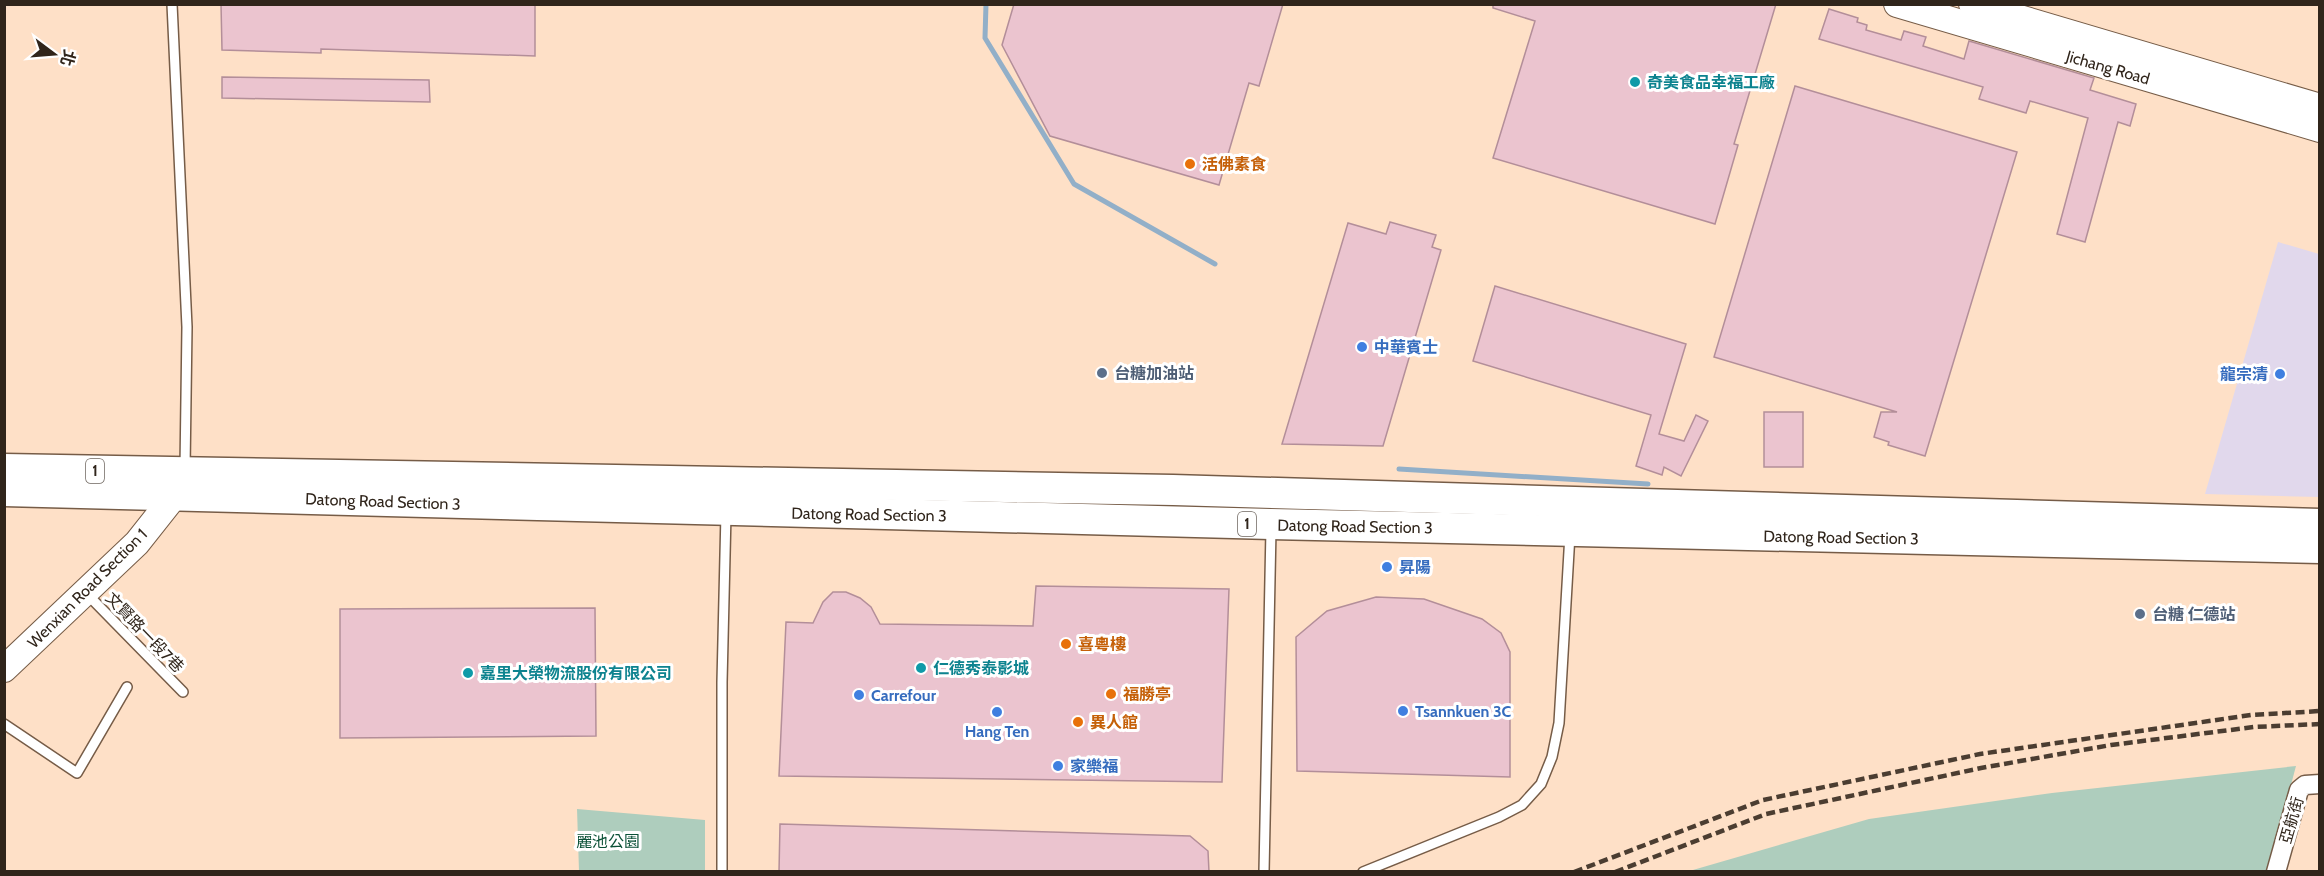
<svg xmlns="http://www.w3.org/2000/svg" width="2324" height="876" viewBox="0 0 2324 876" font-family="Cabin,'Noto Sans TC',sans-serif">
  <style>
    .commercial { fill: #e1d8ec }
    .green { fill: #aecdbd }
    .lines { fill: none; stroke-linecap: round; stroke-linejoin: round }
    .stream { stroke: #92afc8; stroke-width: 5 }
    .building { fill: #ebc4cf; stroke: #b38e99; stroke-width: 1.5 }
    .lane-casing { stroke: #765c47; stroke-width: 12 }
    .street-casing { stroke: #765c47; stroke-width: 21 }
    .secondary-casing { stroke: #765c47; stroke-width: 28 }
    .primary-casing { stroke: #765c47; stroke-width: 33 }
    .lane { stroke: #fff; stroke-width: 9 }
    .street { stroke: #fff; stroke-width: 18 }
    .secondary { stroke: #fff; stroke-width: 26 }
    .primary { stroke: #fff; stroke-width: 30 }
    .rail { stroke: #4b3d31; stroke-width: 4.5; stroke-dasharray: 9 4.5; stroke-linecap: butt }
    .culture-dot { fill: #0f9aa8; stroke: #fff; stroke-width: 2 }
    .food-dot { fill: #e8710a; stroke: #fff; stroke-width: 2 }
    .shop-dot { fill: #3f7fe0; stroke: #fff; stroke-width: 2 }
    .service-dot { fill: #5c6f8a; stroke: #fff; stroke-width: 2 }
    .labels { text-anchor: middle; stroke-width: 6; stroke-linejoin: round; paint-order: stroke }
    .shield { fill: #fff; stroke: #6e665f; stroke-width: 1.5 }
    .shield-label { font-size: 15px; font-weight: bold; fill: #30251b }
    .street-label { font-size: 16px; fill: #30251b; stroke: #fff }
    .culture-label { font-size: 16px; font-weight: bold; fill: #0d838f; stroke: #fff; text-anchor: start }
    .food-label { font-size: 16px; font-weight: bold; fill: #c56008; stroke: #fff; text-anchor: start }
    .shop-label { font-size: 16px; font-weight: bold; fill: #366cbe; stroke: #fff; text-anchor: start }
    .service-label { font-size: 16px; font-weight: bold; fill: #4e5e75; stroke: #fff; text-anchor: start }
    .park-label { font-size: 16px; fill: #0b5137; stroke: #fff }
  </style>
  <rect width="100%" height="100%" fill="#fee0c7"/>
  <!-- commercial -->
  <polygon class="commercial" points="2278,242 2319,254 2319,497 2205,494"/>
  <!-- green -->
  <g class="green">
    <polygon points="2296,766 2268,871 1686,872 1869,819 2052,793"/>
    <polygon points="577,809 705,820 705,871 579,871"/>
  </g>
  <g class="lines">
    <!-- stream -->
    <g class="stream">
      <polyline points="986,4 985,38 1074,184 1215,264"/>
      <polyline points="1399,469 1648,484"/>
    </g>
  </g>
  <!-- building -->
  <g class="building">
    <polygon points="221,4 535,4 535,56 321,49 321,53 222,50"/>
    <polygon points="1014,4 1283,4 1259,86 1249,83 1219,185 1050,136 1002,45"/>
    <polygon points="1493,4 1776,4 1734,144 1738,145 1715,224 1493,158 1535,21 1493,8"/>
    <polygon points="1829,9 1858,18 1857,22 1867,25 1866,30 1901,40 1904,31 1926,37 1923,46 1964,59 1969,41 2094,78 2090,90 2136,104 2130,126 2118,122 2085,242 2057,234 2088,118 2030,101 2026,113 1979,99 1983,87 1819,39"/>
    <polygon points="222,77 429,80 430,102 222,98"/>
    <polygon points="1795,86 2017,152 1925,456 1888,445 1889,442 1874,437 1881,412 1897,412 1714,357"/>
    <polygon points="1390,222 1436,235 1432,247 1441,250 1383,446 1282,444 1348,223 1386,234"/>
    <polygon points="1495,286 1686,344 1659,434 1684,441 1696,415 1708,421 1681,476 1664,467 1662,475 1636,466 1651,415 1473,361"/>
    <rect x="1764" y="412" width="39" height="55"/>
    <polygon points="1036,586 1229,589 1222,782 779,776 786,622 813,623 823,602 833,592 846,592 860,598 871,607 880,624 1033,626"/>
    <polygon points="1376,597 1424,599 1482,619 1501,633 1510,652 1510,777 1297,771 1296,637 1327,611"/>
    <polygon points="595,608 596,736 340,738 340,609"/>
    <polygon points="780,824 1190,836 1208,851 1209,872 779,872"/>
  </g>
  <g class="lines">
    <!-- lane casing -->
    <g class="lane-casing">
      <g id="lane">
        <polyline points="172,4 187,327 185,468"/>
        <polyline points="87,594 183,692"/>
        <polyline points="4,724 77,773 127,687"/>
        <polyline points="722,872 722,682 726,513"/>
        <polyline points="1264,872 1271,529"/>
        <polyline points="1363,872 1499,817 1522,805 1541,784 1552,757 1559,723 1570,534"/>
      </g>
    </g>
    <!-- street casing -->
    <g class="street-casing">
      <polyline id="street" points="2276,872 2299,790 2305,785 2320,784"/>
    </g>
    <!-- secondary casing -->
    <g class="secondary-casing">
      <g id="secondary">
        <polyline points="1897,4 2320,129"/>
        <polyline points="1972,4 2320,107"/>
        <polyline points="4,669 137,543 175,495 181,482"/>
      </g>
    </g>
    <!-- primary casing -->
    <g class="primary-casing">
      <g id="primary">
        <polyline points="4,469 1173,490 2320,524"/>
        <polyline points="4,491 1271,524 2320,548"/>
      </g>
    </g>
    <!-- lane -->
    <use href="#lane" class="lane"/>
    <!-- street -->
    <use href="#street" class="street"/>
    <!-- secondary -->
    <use href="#secondary" class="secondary"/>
    <!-- primary -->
    <use href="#primary" class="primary"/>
    <!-- rail -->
    <g class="rail">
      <polyline points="1574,872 1763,800 1980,754 2251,715 2320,711"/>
      <polyline points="1615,872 1766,814 1981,768 2111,745 2254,727 2320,724"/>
    </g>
  </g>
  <!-- markers -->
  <g class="culture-dot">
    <circle cx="1635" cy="82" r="6"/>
    <circle cx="921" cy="668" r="6"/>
    <circle cx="468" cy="673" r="6"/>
  </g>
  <g class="food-dot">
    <circle cx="1190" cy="164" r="6"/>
    <circle cx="1066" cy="644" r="6"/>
    <circle cx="1111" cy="694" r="6"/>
    <circle cx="1078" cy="722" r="6"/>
  </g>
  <g class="shop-dot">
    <circle cx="1362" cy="347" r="6"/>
    <circle cx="2280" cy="374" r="6"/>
    <circle cx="1387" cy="567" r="6"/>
    <circle cx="859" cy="695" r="6"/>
    <circle cx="1403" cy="711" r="6"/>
    <circle cx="997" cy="712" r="6"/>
    <circle cx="1058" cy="766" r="6"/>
  </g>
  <g class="service-dot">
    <circle cx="1102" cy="373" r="6"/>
    <circle cx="2140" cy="614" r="6"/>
  </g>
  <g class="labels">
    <!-- shield labels -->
    <g class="shield">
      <rect x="86" y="459" width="18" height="24" rx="4.5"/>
      <rect x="1238" y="512" width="18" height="24" rx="4.5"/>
    </g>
    <g class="shield-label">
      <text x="95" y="476">1</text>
      <text x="1247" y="529">1</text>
    </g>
    <!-- street labels -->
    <g class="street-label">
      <text transform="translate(2108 67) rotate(16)" y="6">Jichang Road</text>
      <text transform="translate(383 501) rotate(2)" y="6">Datong Road Section 3</text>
      <text transform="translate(869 514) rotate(1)" y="6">Datong Road Section 3</text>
      <text transform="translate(1355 526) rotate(1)" y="6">Datong Road Section 3</text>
      <text transform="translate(1841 537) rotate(1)" y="6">Datong Road Section 3</text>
      <text transform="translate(87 588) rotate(-45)" y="6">Wenxian Road Section 1</text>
      <text transform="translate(145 632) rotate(46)" y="6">文賢路一段7巷</text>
      <text transform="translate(2291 820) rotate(-74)" y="6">亞航街</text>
    </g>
    <!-- culture labels -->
    <g class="culture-label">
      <text x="1647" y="88">奇美食品幸福工廠</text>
      <text x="933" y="674">仁德秀泰影城</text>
      <text x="480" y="679">嘉里大榮物流股份有限公司</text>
    </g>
    <!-- food labels -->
    <g class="food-label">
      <text x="1202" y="170">活佛素食</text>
      <text x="1078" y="650">喜粵樓</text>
      <text x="1123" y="700">福勝亭</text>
      <text x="1090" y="728">異人館</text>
    </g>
    <!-- shop labels -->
    <g class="shop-label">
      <text x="1374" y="353">中華賓士</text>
      <text x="2268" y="380" text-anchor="end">龍宗清</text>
      <text x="1399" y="573">昇陽</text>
      <text x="871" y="701">Carrefour</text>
      <text x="1415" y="717">Tsannkuen 3C</text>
      <text x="997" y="737" text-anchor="middle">Hang Ten</text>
      <text x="1070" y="772">家樂福</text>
    </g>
    <!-- service labels -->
    <g class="service-label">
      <text x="1114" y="379">台糖加油站</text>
      <text x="2152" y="620">台糖 仁德站</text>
    </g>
    <!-- park labels -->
    <g class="park-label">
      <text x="608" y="847">麗池公園</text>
    </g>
  </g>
  <!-- border -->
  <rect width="2324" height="876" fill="none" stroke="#30251b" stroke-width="12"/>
  <!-- north arrow -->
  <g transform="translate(54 54) rotate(106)" stroke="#ffffff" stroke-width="4.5" paint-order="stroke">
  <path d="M0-4.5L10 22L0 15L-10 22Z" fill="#30251b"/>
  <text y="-9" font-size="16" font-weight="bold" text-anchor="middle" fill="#30251b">北</text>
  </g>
</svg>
